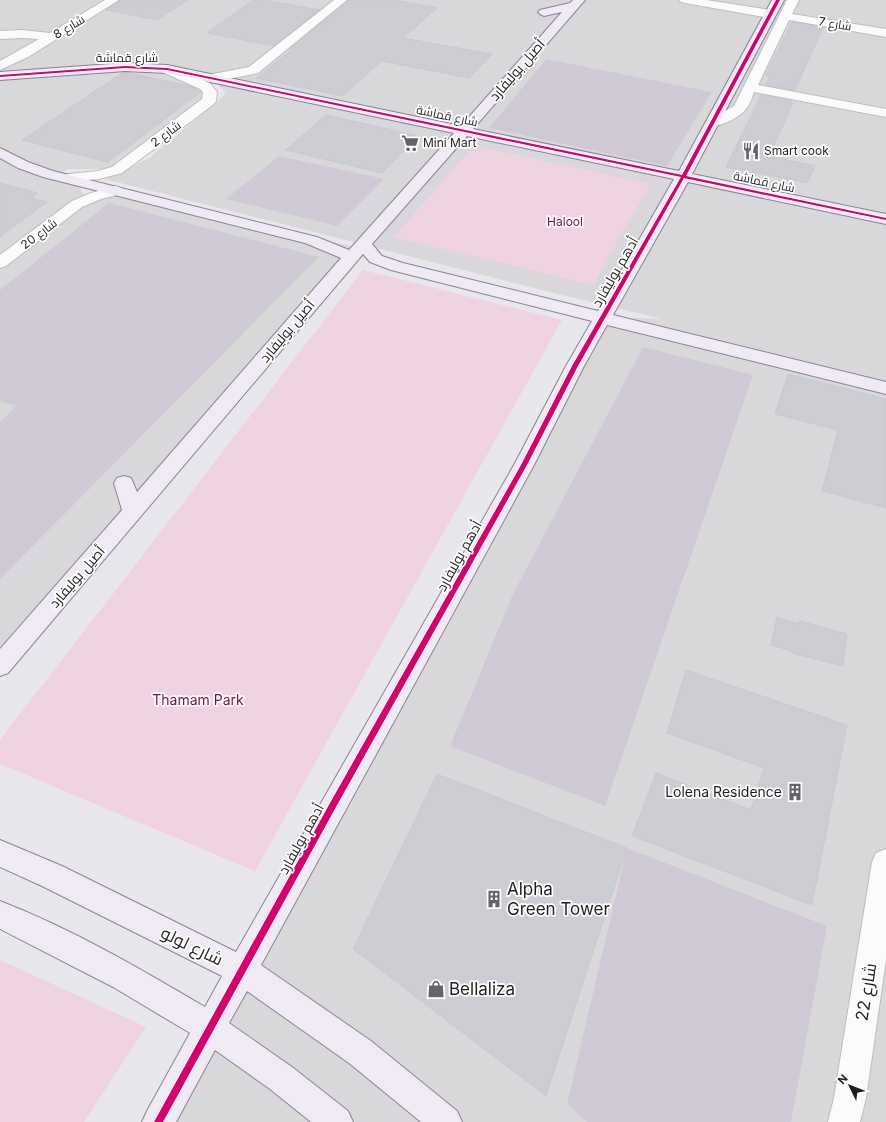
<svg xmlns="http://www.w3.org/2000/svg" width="886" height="1122" viewBox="0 0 886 1122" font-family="Inter,Cairo,sans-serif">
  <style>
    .residential { fill: #d8d8db }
    .construction { fill: #cec9d5 }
    .park { fill: #f0d3e2 }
    .building { fill: #cccdd2; stroke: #c8c9cf }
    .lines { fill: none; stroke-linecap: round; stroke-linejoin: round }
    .street-casing { stroke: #bdbdbf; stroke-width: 2 }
    .secondary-casing { stroke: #8b8096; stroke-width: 2 }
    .street { fill: #fbfbfc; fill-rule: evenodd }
    .secondary { fill: #efeaf3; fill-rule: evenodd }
    .cycleway-casing { stroke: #fff; stroke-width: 2 }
    .cycleway { fill: #d6006c; fill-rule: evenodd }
    .labels { text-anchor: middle; stroke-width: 3.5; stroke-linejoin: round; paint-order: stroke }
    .far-street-label { font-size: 12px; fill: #1e1e1e; stroke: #fff }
    .far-poi-label { font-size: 12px; fill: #1e1e1e; stroke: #fff; text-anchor: start }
    .far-park-label { font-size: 12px; fill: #78103e; stroke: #fff }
    .street-label { font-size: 14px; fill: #1e1e1e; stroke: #fff }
    .park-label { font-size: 14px; fill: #78103e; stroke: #fff }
    .poi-label { font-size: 14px; fill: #1e1e1e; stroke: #fff; text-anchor: end }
    .near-poi-label { font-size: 17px; fill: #1e1e1e; stroke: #fff; text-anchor: start }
    .near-street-label { font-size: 17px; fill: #1e1e1e; stroke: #fff }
  </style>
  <rect width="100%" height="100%" fill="#e7e7ec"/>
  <!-- residential -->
  <g class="residential">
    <polygon points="0,0 335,0 251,67 201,80 211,92 126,163 101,169 67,169 60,175 79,181 82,194 96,199 114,195 131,193 354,247 0,647"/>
    <polygon points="346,0 886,0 886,1122 158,1122 606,327 614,320 639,318 662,319 746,339 558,294 89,175 121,172 149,158 218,101 226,93 215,81 246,75"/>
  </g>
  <!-- construction -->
  <g class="construction">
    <polygon points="546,59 712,92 667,166 489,128"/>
    <polygon points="279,156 384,179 337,226 226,199"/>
    <polygon points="109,203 319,257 0,579 0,422 16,406 0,401 0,290"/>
    <polygon points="643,347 753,375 605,806 450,746 513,594"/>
    <polygon points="627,848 827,926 791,1122 587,1122 567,1104"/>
  </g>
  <!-- park -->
  <g class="park">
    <polygon points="477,149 490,149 650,184 593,285 394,237 468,152"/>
    <polygon points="363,270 562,320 255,871 0,764 0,740"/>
    <polygon points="0,960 146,1027 84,1122 0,1122"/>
  </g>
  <!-- building -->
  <g class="building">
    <polygon points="120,0 188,0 157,20 106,10"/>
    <polygon points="253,0 263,0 319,10 274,46 207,33"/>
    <polygon points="349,0 395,0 437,8 403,38 492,54 469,78 382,61 342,96 256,78 293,49 290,49"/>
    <polygon points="792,22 823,27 795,90 766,85 770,76 766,75"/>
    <polygon points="122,73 130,73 189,86 201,92 108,162 22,140"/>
    <polygon points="761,95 791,100 790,103 793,103 769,156 815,166 807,183 726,167"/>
    <polygon points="326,115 418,136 382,173 286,150"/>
    <polygon points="0,183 38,193 31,198 47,202 0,237"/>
    <polygon points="788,374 886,399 886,508 822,491 838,430 775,414"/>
    <polygon points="777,617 799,624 800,621 847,634 843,666 792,653 792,651 771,645"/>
    <polygon points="686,670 847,725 812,905 632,836 656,773 751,810 764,768 667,733"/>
    <polygon points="437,774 627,848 546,1096 353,949"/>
  </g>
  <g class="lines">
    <!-- street casing -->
    <g class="street-casing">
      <g id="street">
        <polygon points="105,0 119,0 28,57 0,70 0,61 39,39 22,38 0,39 0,31 22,30 50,33"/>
        <polygon points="334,0 347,0 258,73 213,82 208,81 207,78 208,75 249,67"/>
        <polygon points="679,0 706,0 770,10 774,12 776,14 774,16 770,18 685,3 681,2"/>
        <path d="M787,0H799L792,14L886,29V37L789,20L758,85L886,109V117L754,92C752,98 750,104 746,109C739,118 719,128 708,125L706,122C709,118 728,110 734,106Z"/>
        <polygon points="167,65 210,83 217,92 216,101 214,104 122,173 99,179 65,182 60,181 58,178 60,175 98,171 112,167 202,99 203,92 200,89 162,72 161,69 162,66"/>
        <polygon points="116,186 121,188 124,191 121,194 101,199 82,207 6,266 0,268 0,255 72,201 91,193"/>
        <polygon points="886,849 886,959 866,1098 860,1122 828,1122 834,1098 872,862 876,853"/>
      </g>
    </g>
    <!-- secondary casing -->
    <g class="secondary-casing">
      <path id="secondary" d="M573,0H585L473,129L679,171L772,0H784L692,174L886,214V224L688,182L613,315L886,382V394L607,325L584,366L534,465L261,965L371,1041L457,1111L462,1122H421L349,1063L247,991L229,1023L292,1067L348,1111L353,1122H311L270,1089L215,1050L176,1122H142L147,1111L190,1033L113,987L0,929V901C72,929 139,968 205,1007L222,976L42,886L0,867V840L62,866L236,952L514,465L566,366L592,321L391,270L370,262L363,254L8,673L0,676V649L122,510L114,483L117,478L124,476L131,478L137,492L341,258L305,243L43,177L18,168L0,158V148L28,162L53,171L317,237L349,250L454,133L167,73L125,71L0,80V72L125,63L167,65L461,126L562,12L544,16L540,14L538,12L540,10L570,3ZM467,136L674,179L598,311L403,263L382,256L372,244Z"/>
    </g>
    <!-- street -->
    <use href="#street" class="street"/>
    <!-- secondary -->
    <use href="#secondary" class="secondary"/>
    <!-- cycleway casing -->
    <g class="cycleway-casing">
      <polygon id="cycleway" points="776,0 780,0 686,176 886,218 886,220 684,178 578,366 527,465 336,807 163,1122 154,1122 330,803 521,465 572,366 681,177 167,70 125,68 0,77 0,75 125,66 167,68 682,175"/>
    </g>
    <!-- cycleway -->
    <use href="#cycleway" class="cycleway"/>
  </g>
  <!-- icons -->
  <defs>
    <g id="supermarket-bare" transform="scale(1.38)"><path d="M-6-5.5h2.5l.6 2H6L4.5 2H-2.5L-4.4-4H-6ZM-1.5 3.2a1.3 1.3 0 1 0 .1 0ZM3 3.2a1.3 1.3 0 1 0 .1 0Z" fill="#646466" stroke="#fff" stroke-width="2.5" paint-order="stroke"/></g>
    <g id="restaurant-bare" transform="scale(1.38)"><path d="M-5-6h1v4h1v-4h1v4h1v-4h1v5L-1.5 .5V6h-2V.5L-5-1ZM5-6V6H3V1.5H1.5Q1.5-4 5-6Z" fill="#646466" stroke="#fff" stroke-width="2.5" paint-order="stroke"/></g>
    <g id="building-bare" transform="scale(1.38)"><path d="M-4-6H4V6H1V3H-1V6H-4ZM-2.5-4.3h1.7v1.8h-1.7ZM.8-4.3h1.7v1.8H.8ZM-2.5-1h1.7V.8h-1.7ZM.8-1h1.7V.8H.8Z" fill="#646466" stroke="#fff" stroke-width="2.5" paint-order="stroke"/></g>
    <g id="shop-bare" transform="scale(1.38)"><path d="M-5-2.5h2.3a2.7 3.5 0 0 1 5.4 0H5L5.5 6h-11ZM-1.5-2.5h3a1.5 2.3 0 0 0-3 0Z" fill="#646466" stroke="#fff" stroke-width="2.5" paint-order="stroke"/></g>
  </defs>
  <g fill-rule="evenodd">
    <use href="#supermarket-bare" x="410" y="143"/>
    <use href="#restaurant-bare" x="751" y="151"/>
    <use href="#building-bare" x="795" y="792"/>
    <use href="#building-bare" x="494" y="899"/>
    <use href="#shop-bare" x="436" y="989"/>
  </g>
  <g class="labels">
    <!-- far-street labels -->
    <g class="far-street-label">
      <text transform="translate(835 24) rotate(9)" y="4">شارع 7</text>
      <text transform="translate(69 27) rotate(-31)" y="4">شارع 8</text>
      <text x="127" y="62">شارع قماشة</text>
      <text transform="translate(447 116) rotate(12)" y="4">شارع قماشة</text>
      <text transform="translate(166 134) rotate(-37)" y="4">شارع 2</text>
      <text transform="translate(764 182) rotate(12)" y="4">شارع قماشة</text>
      <text transform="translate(39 234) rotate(-37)" y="4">شارع 20</text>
    </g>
    <!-- far-poi labels -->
    <g class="far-poi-label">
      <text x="423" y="147">Mini Mart</text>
      <text x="764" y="155">Smart cook</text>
    </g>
    <!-- far-park labels -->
    <g class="far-park-label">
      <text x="565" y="226">Halool</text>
    </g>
    <!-- street labels -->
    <g class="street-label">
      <text transform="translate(517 70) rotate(-49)" y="5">أصيل بوليفارد</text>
      <text transform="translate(615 272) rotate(-60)" y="5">أدهم بوليفارد</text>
      <text transform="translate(287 331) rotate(-50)" y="5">أصيل بوليفارد</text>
      <text transform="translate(459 556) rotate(-61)" y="5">أدهم بوليفارد</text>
      <text transform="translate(77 577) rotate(-49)" y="5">أصيل بوليفارد</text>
      <text transform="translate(301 839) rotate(-61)" y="5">أدهم بوليفارد</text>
    </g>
    <!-- park labels -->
    <g class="park-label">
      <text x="198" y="705">Thamam Park</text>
    </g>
    <!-- poi labels -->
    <g class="poi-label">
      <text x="782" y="797">Lolena Residence</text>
    </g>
    <!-- near-poi labels -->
    <g class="near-poi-label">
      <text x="507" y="895">Alpha<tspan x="507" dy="20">Green Tower</tspan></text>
      <text x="449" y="995">Bellaliza</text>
    </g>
    <!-- near-street labels -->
    <g class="near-street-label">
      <text transform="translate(192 946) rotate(26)" y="6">شارع لولو</text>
      <text transform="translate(866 992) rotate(-81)" y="6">شارع 22</text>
    </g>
  </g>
  <!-- north arrow -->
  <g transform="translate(850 1086) rotate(313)" stroke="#ffffff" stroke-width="3" paint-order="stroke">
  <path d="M0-3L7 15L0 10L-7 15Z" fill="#1e1e1e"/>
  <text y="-6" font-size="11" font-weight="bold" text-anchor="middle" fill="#1e1e1e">N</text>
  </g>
</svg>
